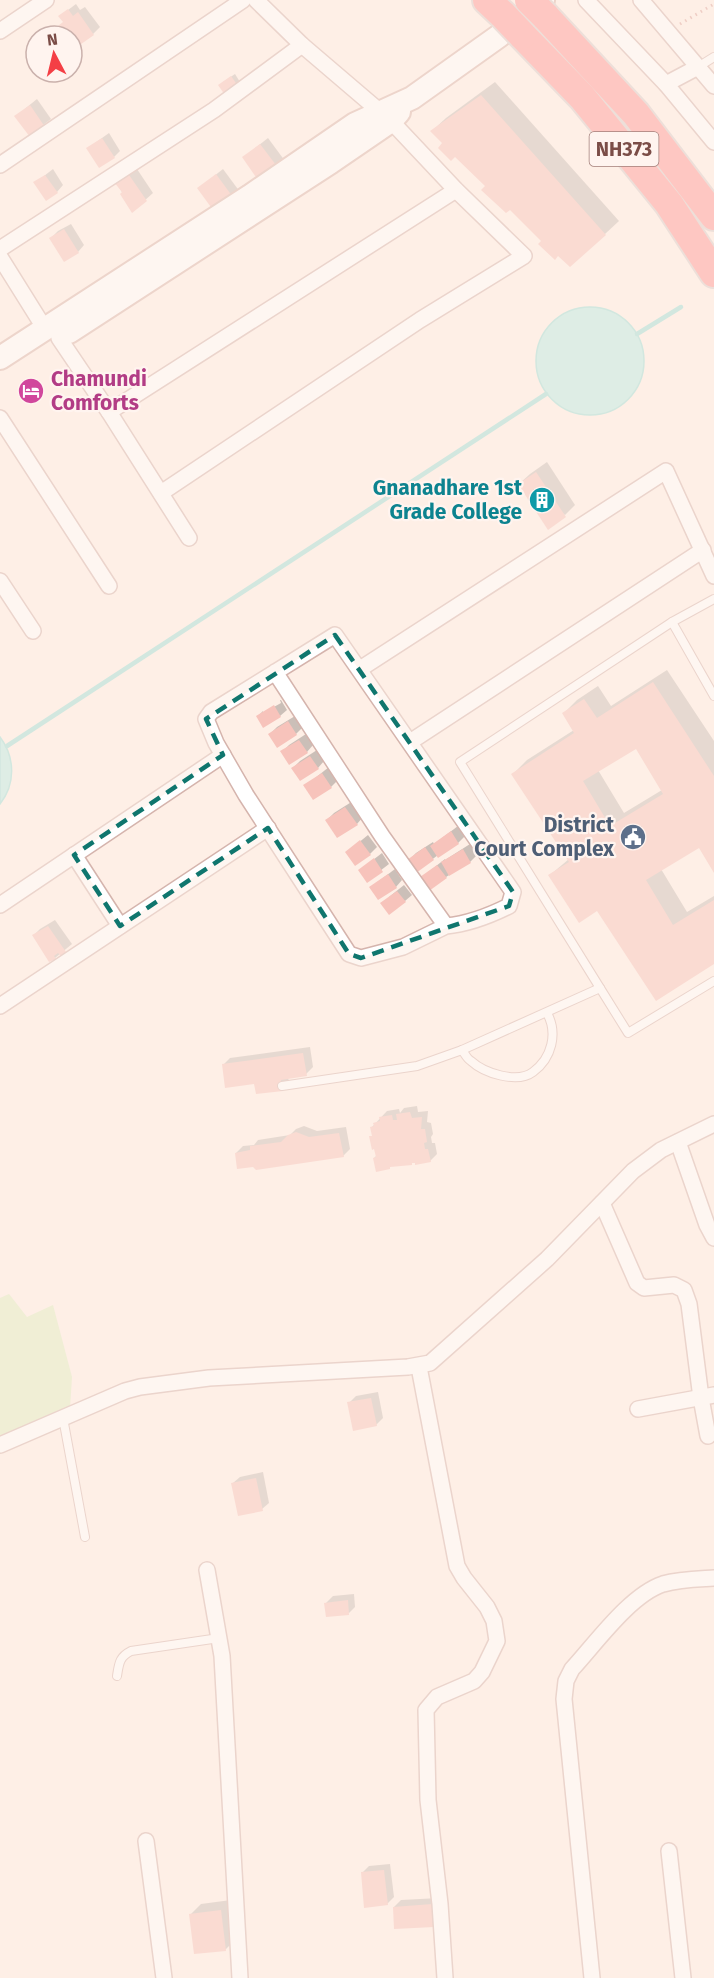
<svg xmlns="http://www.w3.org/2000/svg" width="714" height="1978" viewBox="0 0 714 1978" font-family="'Fira Sans',sans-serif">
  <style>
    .green { fill: #dfeec2 }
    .water { fill: #b8ebe5; stroke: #9dded7; stroke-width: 1.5 }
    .shadow { fill: #0003; fill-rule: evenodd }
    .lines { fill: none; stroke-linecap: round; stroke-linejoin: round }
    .stream { stroke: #9dded7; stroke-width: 4.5 }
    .building { fill: #f7c3bb; fill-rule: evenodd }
    .lane-casing { stroke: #d5b4ad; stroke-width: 10 }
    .street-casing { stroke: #d5b4ad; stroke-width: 18 }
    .secondary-casing { stroke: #dab5ac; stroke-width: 26 }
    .highway-casing { stroke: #dacdcb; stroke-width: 32 }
    .path { stroke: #dda59d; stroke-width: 3; stroke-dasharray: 1.5 4.5; stroke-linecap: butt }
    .lane { stroke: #fff; stroke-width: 8 }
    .street { stroke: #fff; stroke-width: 15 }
    .secondary { stroke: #fff; stroke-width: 22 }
    .highway { stroke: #ff9897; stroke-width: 28 }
    .highway-bridge-casing { stroke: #dacdcb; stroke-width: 32; stroke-linecap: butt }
    .highway-bridge { stroke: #ff9897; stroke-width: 28 }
    .marked { fill: none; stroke: #0f766e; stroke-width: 4.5; stroke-dasharray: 12 8; stroke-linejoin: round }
    .labels { text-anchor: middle; stroke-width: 4.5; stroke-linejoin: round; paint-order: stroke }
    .shield { fill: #fff4ef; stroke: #a37f79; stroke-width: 1.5 }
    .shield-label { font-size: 20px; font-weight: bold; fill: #7b4d47 }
    .hotel-label { font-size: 21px; font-weight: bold; fill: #b23c85; stroke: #fff4ef; text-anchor: start }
    .culture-label { font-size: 21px; font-weight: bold; fill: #0d838f; stroke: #fff4ef; text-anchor: end }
    .service-label { font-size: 21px; font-weight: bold; fill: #4e5e75; stroke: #fff4ef; text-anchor: end }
  </style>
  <rect width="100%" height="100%" fill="#feefe6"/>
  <!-- green -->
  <polygon class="green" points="9,1294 27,1317 53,1305 72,1377 70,1408 0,1437 0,1298"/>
  <!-- water -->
  <g class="water">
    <circle cx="590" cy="361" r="54"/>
    <path d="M0,737C15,757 16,784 0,804Z"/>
  </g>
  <!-- shadow -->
  <g class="shadow">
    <polygon points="76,4 80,10 85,7 100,27 93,34 72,43 72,36 67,36 64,22 60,16"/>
    <polygon points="235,74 240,82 237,85 223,82"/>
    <polygon points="495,82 619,221 605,234 543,240 432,131 446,118"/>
    <polygon points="37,99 51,119 30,135 16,116"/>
    <polygon points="109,133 120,151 114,157 88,148"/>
    <polygon points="268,138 285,161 261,180 244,157"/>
    <polygon points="135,166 153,193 133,211 116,182"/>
    <polygon points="53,169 63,185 57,192 35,183"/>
    <polygon points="223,169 240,192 234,199 199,188"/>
    <polygon points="71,224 84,245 78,252 51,238 58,231"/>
    <polygon points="547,462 575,505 565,515 519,484 530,474"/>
    <path d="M667,670L714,741V871L699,846L661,869L687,912L714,896V962L598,909L550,875L569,859L513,774L527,760L574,730L564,713L577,700L598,686L611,706ZM636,747L662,790L624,813L598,770Z"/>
    <polygon points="280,700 281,700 287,710 280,716 258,716 263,711 263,713 281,703"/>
    <polygon points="295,716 303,727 296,734 270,734 277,727"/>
    <polygon points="306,734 313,745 307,752 282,752 289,745"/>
    <polygon points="317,750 324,761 318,768 293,768 300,761"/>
    <polygon points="329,767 338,780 331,787 305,786"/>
    <polygon points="353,801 363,817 357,824 327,820 334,813"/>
    <polygon points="458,826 465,836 458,843 439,856 438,855 417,871 409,860 416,853 433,842 434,844"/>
    <polygon points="368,835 377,847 370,854 347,852"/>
    <polygon points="470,844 477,855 470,862 446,877 422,877 445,859 445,860"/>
    <polygon points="382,853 389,864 367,881 360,870"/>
    <polygon points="395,869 402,880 396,887 371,887"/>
    <polygon points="404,885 412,895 405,901 389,897"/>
    <polygon points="55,920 72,944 55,958 34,935 40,929"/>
    <polygon points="310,1047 313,1067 306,1074 288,1077 289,1082 255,1083 223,1065 230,1058"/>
    <polygon points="417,1106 418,1112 428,1111 427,1122 431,1123 433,1134 431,1137 432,1143 435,1143 437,1154 430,1161 414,1161 411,1164 391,1166 389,1168 374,1158 377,1155 371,1137 373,1135 372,1127 387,1111 399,1109 400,1113 404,1108"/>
    <polygon points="304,1126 317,1131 346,1127 350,1149 343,1156 236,1153 243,1146 254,1145 258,1140 290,1135 296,1129"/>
    <polygon points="378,1392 383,1418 376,1425 349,1403 356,1396"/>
    <polygon points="263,1472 269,1503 262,1509 233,1483 240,1477"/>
    <polygon points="354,1594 355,1607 349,1613 326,1603 333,1596"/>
    <polygon points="390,1864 394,1897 387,1904 362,1873 369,1866"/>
    <polygon points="439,1898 440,1919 394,1907 401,1900"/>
    <polygon points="231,1900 236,1939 225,1950 191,1914 201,1904"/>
  </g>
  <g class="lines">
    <!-- stream -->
    <g class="stream">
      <polyline points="637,334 681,307"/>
      <polyline points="7,746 546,394"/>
    </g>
  </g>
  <!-- building -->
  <g class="building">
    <polygon points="68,9 73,16 78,12 94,35 74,49 72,45 72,36 66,36 58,26 63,22 58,16"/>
    <polygon points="231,76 238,86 225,95 218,85"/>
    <polygon points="481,95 606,235 570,267 558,256 555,260 538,244 541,241 510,210 506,213 481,190 485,186 455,157 451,161 438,148 442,143 430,131"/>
    <polygon points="30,105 45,127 30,137 14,116"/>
    <polygon points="102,138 115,158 99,168 86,148"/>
    <polygon points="260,144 279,169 260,183 242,157"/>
    <polygon points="127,172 147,201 132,213 120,194 122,192 114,182"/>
    <polygon points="216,174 235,200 216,214 197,188"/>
    <polygon points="45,175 58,193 46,201 33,182"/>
    <polygon points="64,229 79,253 64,262 49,238"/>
    <polygon points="536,472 566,517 548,530 518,484"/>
    <path d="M653,682L714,776V873L699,848L646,880L673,925L714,900V964L656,1001L597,911L579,923L548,875L569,862L511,774L574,733L562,713L584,699L597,718ZM636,749L663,794L610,826L583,781Z"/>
    <polygon points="274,705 281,717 263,728 256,716"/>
    <polygon points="288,721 297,735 277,748 268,734"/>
    <polygon points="299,740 308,753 289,765 280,751"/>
    <polygon points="310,756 319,769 300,781 291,768"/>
    <polygon points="322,773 332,788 313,800 303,785"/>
    <polygon points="345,807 358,825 337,838 325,820"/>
    <polygon points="451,831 459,844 438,858 430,846"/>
    <polygon points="360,840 371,855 355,866 345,852"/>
    <polygon points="425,847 434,860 416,873 407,860"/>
    <polygon points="463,849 471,863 449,876 441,862"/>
    <polygon points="374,858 383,872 367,883 358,870"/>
    <polygon points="437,865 447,878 429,891 420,877"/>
    <polygon points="388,874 397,888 378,900 369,887"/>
    <polygon points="397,891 406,902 389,915 380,903"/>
    <polygon points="48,926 66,952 61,956 58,953 54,956 56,959 49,962 32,935"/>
    <polygon points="303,1053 307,1076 281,1080 283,1091 256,1094 254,1084 225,1088 222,1064"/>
    <polygon points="410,1112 412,1118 422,1117 421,1129 425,1129 427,1142 424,1143 425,1149 428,1149 431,1162 415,1165 415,1163 412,1163 412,1165 390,1167 390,1169 376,1172 373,1158 376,1157 374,1149 372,1150 369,1136 372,1136 370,1127 374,1126 373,1123 380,1121 379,1117 392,1115 393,1120 397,1120 396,1114"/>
    <polygon points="296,1132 309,1137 339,1133 344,1157 256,1170 253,1167 237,1169 235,1153 250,1150 250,1146 281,1142 288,1135"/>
    <polygon points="371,1398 377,1426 353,1431 347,1402"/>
    <polygon points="256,1478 263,1511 238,1516 231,1483"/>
    <polygon points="348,1600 349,1615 326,1617 324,1603"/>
    <polygon points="384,1870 388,1905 364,1908 361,1872"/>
    <polygon points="433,1904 434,1927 394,1929 393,1907"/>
    <polygon points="221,1910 226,1951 194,1954 189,1914"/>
  </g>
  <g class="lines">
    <!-- lane casing -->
    <g class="lane-casing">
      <g id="lane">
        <polyline points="698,67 714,57"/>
        <polyline points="672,622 714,696"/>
        <polyline points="600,988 460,762 672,622 714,599"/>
        <path d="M462,1050C465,1054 467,1059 471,1061C484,1073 517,1084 533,1072C552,1058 558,1033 547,1013"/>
        <polyline points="282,1086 417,1066 462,1050 600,988 628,1033 714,981"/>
        <polyline points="63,1418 85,1537"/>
        <path d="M117,1676C119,1664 119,1657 131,1651L219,1638"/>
      </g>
    </g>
    <!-- street casing -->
    <g class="street-casing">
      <g id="street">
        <polyline points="586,0 666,84 714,142"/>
        <polyline points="641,0 714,86"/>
        <polyline points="0,31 46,0"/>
        <polyline points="666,84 698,67"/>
        <polyline points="0,165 243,0"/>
        <polyline points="0,249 214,110 302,45"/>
        <polyline points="0,257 45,329"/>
        <polyline points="59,338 109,412 189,538"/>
        <polyline points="109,412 456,190"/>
        <polyline points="0,418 109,586"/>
        <polyline points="161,493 420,320 524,256 456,190 391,121 302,45 256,0"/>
        <polyline points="0,581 33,631"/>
        <polyline points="360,669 666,471 714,576"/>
        <path d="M275,672L382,836L446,926C468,924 489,916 509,906L513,892L335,635L211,712L206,719L216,743L246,795L349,954L361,958L403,947L446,926"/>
        <polyline points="410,742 703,550"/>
        <polyline points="74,855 120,926"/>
        <polyline points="0,905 223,755"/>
        <polyline points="0,1006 268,828"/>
        <polyline points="678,1142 707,1225 714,1238"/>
        <polyline points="602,1203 637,1283 644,1288 674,1285 684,1290 689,1304 701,1398 708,1436"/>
        <polyline points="419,1367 457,1566 464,1578 487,1607 494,1621 497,1641 482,1672 474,1681 437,1697 426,1710 428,1800 440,1904 445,1978"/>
        <polyline points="638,1409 714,1395"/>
        <polyline points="0,1445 125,1391 140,1387 209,1378 408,1367 430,1363 547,1259 633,1171 661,1150 714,1124"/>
        <polyline points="207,1570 222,1656 240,1978"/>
        <polyline points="146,1841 164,1978"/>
        <polyline points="669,1851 683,1978"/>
        <path d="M592,1978L564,1699L566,1681L572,1669C596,1643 630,1595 663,1584C680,1579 697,1579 714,1578"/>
      </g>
    </g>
    <!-- secondary casing -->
    <g class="secondary-casing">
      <g id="secondary">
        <polyline points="69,332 331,162 391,121 399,112"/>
        <polyline points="0,358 250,196 355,124 412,98 499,36 543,0"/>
      </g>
    </g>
    <!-- highway casing -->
    <g class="highway-casing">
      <g id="highway">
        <polyline points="487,0 503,15"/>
        <polyline points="545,16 636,114 714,216"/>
        <polyline points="522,35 582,97 669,204 714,273"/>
      </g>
    </g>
    <!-- path -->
    <polyline class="path" points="680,24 714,4"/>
    <!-- lane -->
    <use href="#lane" class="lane"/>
    <!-- street -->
    <use href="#street" class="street"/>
    <!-- secondary -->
    <use href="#secondary" class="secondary"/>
    <!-- highway -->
    <use href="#highway" class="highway"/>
    <!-- highway-bridge casing -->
    <g class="highway-bridge-casing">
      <g id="highway-bridge">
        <polyline points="529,0 545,16"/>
        <polyline points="503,15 522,35"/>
      </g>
    </g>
    <!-- highway-bridge -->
    <use href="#highway-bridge" class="highway-bridge"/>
  </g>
  <!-- marked area -->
  <path d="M0 0H714V1978H0ZM335,635L513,892L509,906L361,958L349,954L268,828L120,926L74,855L223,755L206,719Z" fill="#feefe6" fill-opacity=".55" fill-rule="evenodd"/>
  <path class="marked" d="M335,635L513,892L509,906L361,958L349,954L268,828L120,926L74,855L223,755L206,719Z"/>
  <!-- icons -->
  <defs>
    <g id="hotel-disc" transform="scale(1.35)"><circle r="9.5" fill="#d1479c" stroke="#fff4ef"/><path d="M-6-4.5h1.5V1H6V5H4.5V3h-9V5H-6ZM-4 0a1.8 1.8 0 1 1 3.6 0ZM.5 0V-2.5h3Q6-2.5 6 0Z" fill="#fff"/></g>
    <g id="building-disc" transform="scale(1.35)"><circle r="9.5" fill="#0f9aa8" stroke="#fff4ef"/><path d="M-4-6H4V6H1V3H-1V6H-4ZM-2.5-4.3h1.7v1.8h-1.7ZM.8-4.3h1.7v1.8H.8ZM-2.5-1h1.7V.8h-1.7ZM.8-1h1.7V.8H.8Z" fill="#fff"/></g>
    <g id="civic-disc" transform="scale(1.35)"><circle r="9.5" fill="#5c6f8a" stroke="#fff4ef"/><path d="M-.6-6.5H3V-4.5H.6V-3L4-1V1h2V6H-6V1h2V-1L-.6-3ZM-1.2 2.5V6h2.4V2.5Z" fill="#fff"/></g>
  </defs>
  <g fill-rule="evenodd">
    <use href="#hotel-disc" x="31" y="391"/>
    <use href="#building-disc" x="542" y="500"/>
    <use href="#civic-disc" x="633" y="837"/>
  </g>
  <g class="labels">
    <!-- shield labels -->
    <rect class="shield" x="589.5" y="132" width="69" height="34" rx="4.5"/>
    <g class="shield-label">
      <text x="624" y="156">NH373</text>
    </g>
    <!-- hotel labels -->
    <g class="hotel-label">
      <text x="51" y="386">Chamundi<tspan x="51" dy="24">Comforts</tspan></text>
    </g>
    <!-- culture labels -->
    <g class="culture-label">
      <text x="522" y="495">Gnanadhare 1st<tspan x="522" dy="24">Grade College</tspan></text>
    </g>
    <!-- service labels -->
    <g class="service-label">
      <text x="614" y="832">District<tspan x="614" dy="24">Court Complex</tspan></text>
    </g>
  </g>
  <!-- north arrow -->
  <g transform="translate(54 54) rotate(353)"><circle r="28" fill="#fff4ef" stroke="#cab1ac" stroke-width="1.5"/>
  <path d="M0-4.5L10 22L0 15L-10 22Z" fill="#f43f45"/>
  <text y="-9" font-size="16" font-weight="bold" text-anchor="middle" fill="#7b4d47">N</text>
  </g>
</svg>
